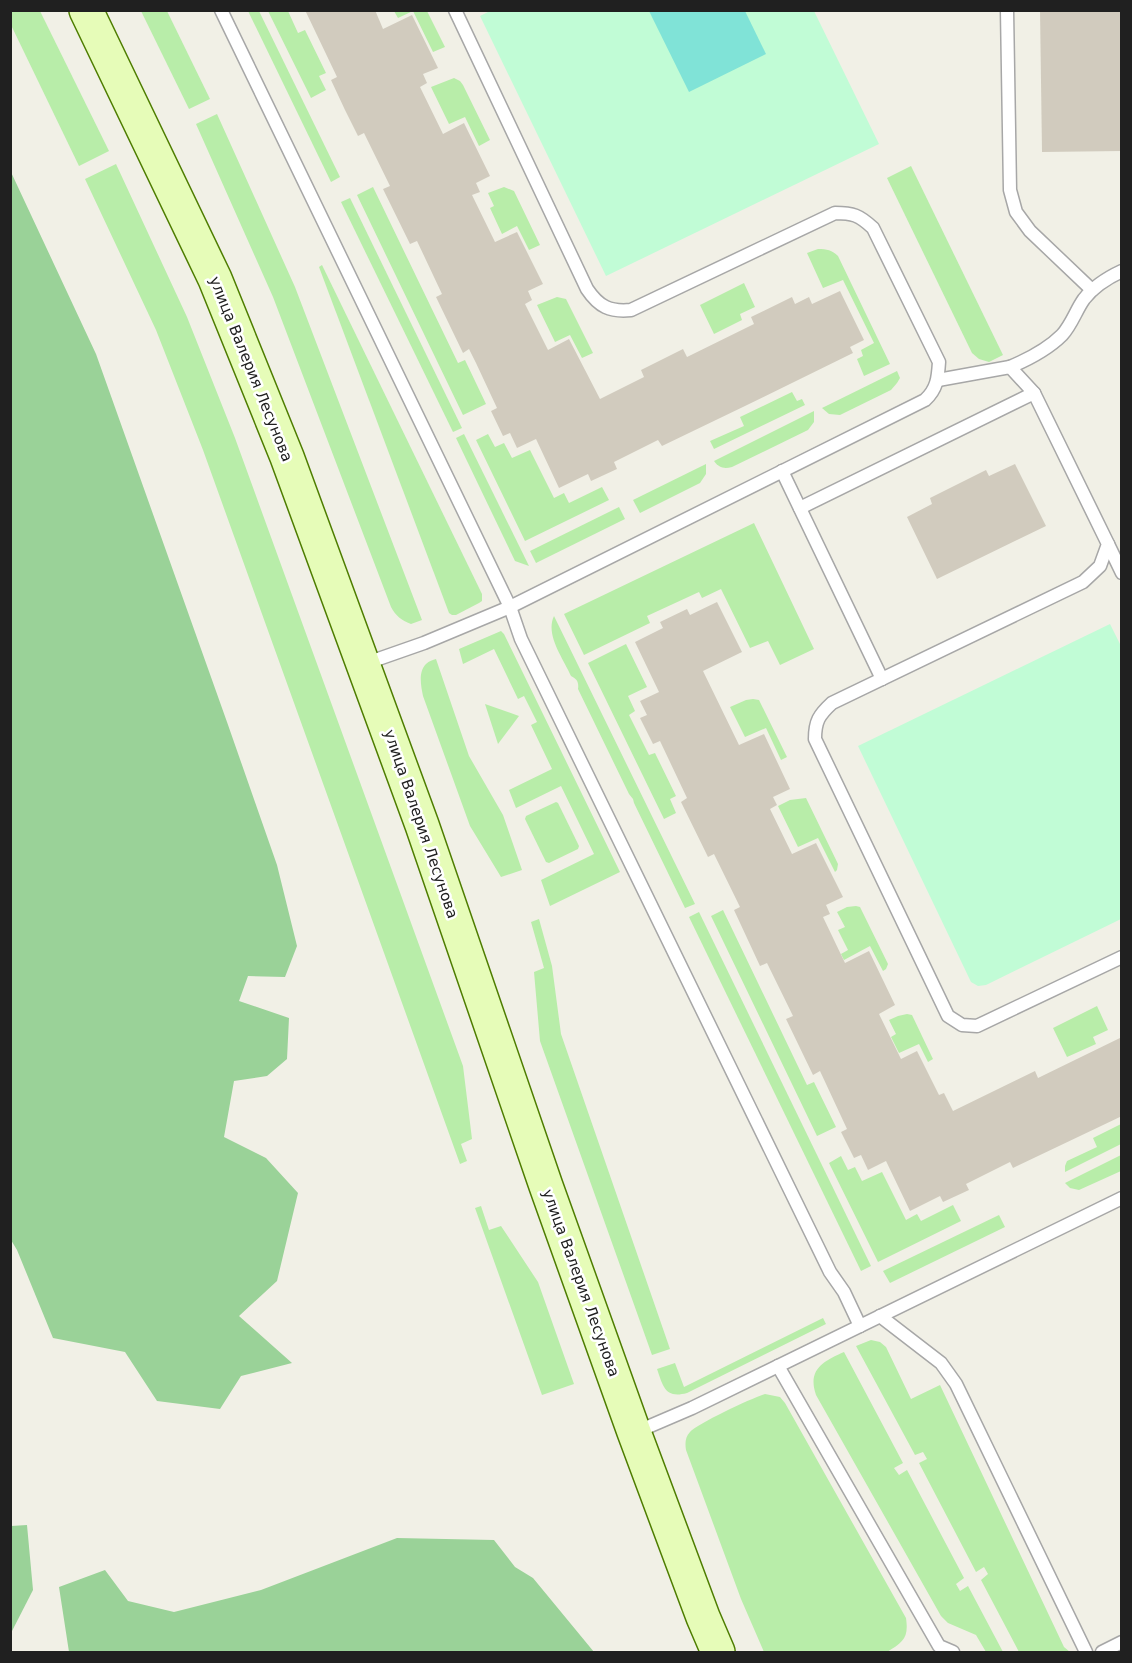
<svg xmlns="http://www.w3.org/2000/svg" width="1132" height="1663" viewBox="0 0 1132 1663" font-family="'DejaVu Sans',sans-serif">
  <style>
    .grass { fill: #b8eda9 }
    .forest { fill: #9ad298 }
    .park { fill: #c1fcd6 }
    .pitch { fill: #80e3d7 }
    .building { fill: #d1cbbe }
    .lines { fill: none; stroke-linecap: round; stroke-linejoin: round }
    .lane-casing { stroke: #a7a7a7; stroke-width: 15 }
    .secondary-casing { stroke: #4e7d00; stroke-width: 36 }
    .lane { stroke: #fff; stroke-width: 12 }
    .secondary { stroke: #e6fcb8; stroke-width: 33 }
    .labels { text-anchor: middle; stroke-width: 5; stroke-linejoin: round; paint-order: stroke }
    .street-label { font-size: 15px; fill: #202020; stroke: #fff }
  </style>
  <rect width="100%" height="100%" fill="#f1f0e6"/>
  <!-- grass -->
  <g class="grass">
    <polygon points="11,10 40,11 109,151 79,166 11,25"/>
    <polygon points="141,11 167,11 210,99 189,109"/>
    <polygon points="248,11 259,11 340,177 331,182"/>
    <polygon points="268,11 288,11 298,33 305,30 326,73 319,76 326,90 311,98"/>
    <polygon points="394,11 427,11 445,47 433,52 413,11 398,18"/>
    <polygon points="454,78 460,81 463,85 490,140 479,146 465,117 449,124 431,87"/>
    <path d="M217,114L295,287L422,620L411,624C401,620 396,616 391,607L273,297L196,124Z"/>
    <polygon points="116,164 187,317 235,438 463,1066 472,1139 461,1144 467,1161 460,1164 203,450 156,330 85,179"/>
    <polygon points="911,166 1003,355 989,362 979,359 972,353 887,178"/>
    <polygon points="373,187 458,363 465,360 486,404 463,415 357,195"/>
    <polygon points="504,187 514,191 540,245 529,250 517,226 502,234 490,208 494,206 488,193"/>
    <polygon points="350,198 462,428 453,432 341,202"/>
    <path d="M818,249C827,249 832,250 838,256L890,364L864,376L857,359L863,356L861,350L874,343L843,280L823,288L807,253Z"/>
    <polygon points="322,265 482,594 482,601 479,603 456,615 452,615 449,613 319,267"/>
    <polygon points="744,283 755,307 740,314 742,320 714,334 700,305"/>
    <polygon points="557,297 566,299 593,353 582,358 570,335 555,342 537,305"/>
    <polygon points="897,371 900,378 897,383 891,390 840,415 829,414 822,408"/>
    <polygon points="792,392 797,401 802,399 805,405 714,449 710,441 744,426 740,417"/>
    <path d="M814,411V422L808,430L732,467C724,469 719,468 714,461Z"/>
    <polygon points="464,434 529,566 515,561 456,438"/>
    <polygon points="488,434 495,447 504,443 512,458 530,450 554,498 564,493 569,503 602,487 609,500 525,541 476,440"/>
    <polygon points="706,464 706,474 700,483 640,513 633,500"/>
    <polygon points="619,507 625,519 536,563 530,551"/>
    <polygon points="754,523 814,649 780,665 768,641 750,648 721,589 702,598 699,592 647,616 650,623 584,655 564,614"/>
    <path d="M554,616L695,904L685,908L634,803L633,799L629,794L578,689C579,682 577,679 571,676C563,658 545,635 554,616Z"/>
    <polygon points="501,631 504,634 620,872 550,906 541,880 594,854 561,786 516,808 509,790 552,769 531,725 537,722 524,696 518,699 494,649 463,664 459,649"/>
    <polygon points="626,644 647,687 628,696 635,711 629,715 649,755 655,753 676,796 670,799 676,813 664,819 588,663"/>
    <path d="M436,659L469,756L503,815L522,870L501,877L470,826L423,696C421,686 418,672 426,664C429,661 433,660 436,659Z"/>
    <polygon points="753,699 759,700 787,757 781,760 766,728 745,737 730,707 746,700"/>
    <polygon points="485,704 519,716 498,744"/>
    <polygon points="806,798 838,864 837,870 835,872 818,838 798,847 778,806 790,800"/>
    <polygon points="556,802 558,803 579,846 578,849 549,863 546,862 525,819 526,816"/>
    <polygon points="856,906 860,907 888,964 886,969 883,971 870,946 844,960 841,954 848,950 838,930 845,927 837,912 847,907"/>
    <polygon points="723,910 807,1085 814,1082 836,1127 817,1136 711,916"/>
    <polygon points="699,912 871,1266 861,1271 689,917"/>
    <polygon points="539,919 552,966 561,1034 670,1349 652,1355 540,1041 534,972 544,968 531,922"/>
    <polygon points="1097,1006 1108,1030 1093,1037 1096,1044 1067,1057 1053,1028"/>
    <polygon points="907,1014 912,1015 932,1057 933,1059 928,1062 919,1044 899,1053 891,1037 896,1034 889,1020 898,1016"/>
    <polygon points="1121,1124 1121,1144 1065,1172 1065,1166 1067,1161 1097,1147 1093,1138"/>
    <polygon points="1121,1155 1121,1171 1079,1190 1070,1188 1065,1183"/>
    <polygon points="841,1156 848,1170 855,1167 862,1181 882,1172 906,1220 917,1214 921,1221 953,1205 961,1221 878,1262 829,1163"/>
    <polygon points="481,1206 489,1230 501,1226 538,1282 574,1384 542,1395 475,1208"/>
    <polygon points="999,1215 1005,1227 890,1283 883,1271"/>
    <path d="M823,1318L826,1324L687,1393C665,1399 663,1386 657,1369L675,1363L684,1387Z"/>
    <polygon points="871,1340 880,1342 886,1347 911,1399 940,1385 1064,1647 1070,1652 1019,1652 981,1580 988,1574 984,1567 976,1572 919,1463 927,1459 923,1452 915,1455 856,1346"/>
    <path d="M844,1352L903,1463L894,1468L899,1475L907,1470L964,1578L956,1584L960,1591L968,1586L1003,1652H986L976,1635L948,1623L941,1616L816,1395C807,1369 824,1361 844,1352Z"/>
    <path d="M765,1394L780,1397L785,1403L906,1618C909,1638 903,1642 887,1652H764L741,1599L686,1450C685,1444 685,1437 690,1432C697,1424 752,1398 765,1394Z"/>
  </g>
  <!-- forest -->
  <g class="forest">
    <polygon points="10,170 96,354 227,722 277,865 297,946 285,977 248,976 239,1001 289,1018 287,1059 267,1076 234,1081 224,1137 266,1158 298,1193 277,1281 239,1316 292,1363 241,1376 220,1409 157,1401 125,1352 53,1338 17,1250 11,1240"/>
    <polygon points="27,1525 33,1590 11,1633 11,1526"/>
    <polygon points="397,1538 494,1540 515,1567 533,1578 594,1652 69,1652 59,1587 105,1570 128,1601 174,1612 261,1590"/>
  </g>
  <!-- park -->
  <g class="park">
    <polygon points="492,10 814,11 879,144 606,276 480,16"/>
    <polygon points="1110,624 1122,648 1121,919 986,985 978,986 971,982 858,746"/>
  </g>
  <!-- pitch -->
  <polygon class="pitch" points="649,11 745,11 766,54 689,92"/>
  <!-- building -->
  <g class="building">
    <polygon points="305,10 375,10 383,29 412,15 438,68 423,74 427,83 420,87 443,134 464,123 490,176 476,183 480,192 472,195 495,242 517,232 543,284 528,291 532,300 525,304 548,350 569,339 600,399 644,377 641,370 683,349 687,357 754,324 751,317 792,297 795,304 809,297 812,304 840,291 864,340 850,347 853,353 745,406 662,446 658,440 614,462 617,469 591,481 588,474 559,488 536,439 517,448 510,433 503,436 491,411 497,408 476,363 469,349 463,353 436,297 442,294 417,241 410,244 383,189 390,186 364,133 358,136 345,110 331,80 337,77"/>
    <polygon points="1040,10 1122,10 1122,151 1042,152"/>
    <polygon points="1015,464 1046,526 937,579 907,517 932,504 930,498 986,470 989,476"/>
    <polygon points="717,602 742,652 703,671 739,745 764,734 790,789 773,797 777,805 770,809 792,854 816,843 843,897 826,905 830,914 823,917 845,963 869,951 895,1005 879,1014 901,1059 917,1051 939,1095 944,1093 953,1111 1035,1071 1038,1078 1122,1037 1122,1116 1013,1168 1010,1162 966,1184 969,1190 943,1202 940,1196 910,1211 886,1161 868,1170 861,1155 854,1158 841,1132 847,1129 820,1071 813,1075 786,1019 793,1016 767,963 760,966 734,910 740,907 714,854 708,857 681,802 687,798 660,741 653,744 640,718 647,715 640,701 659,692 635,642 663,628 660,622 687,609 690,615"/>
  </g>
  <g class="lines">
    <!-- lane casing -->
    <g class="lane-casing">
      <g id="lane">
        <polyline points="221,10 510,607 521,639 830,1272 844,1292 860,1326"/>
        <polyline points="1007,10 1010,190 1016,212 1030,231 1092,290"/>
        <path d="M1010,367C1029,359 1047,350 1062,335C1072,324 1076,310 1084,299C1094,286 1107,278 1122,271"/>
        <path d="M938,380L1010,367L1034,393L1108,544L1100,566L1083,582L832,703C819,715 815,721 815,739L948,1016L962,1025L977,1026L1122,957"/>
        <polyline points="782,471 882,679"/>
        <polyline points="800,508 1034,393"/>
        <polyline points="1108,544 1122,573"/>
        <path d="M364,664L424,643L510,607L925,400C937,389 938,378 939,362L873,228C859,215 853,213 835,213L631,310C610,312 599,307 587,289L455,10"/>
        <polyline points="880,1316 941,1363 956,1384 1086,1652"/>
        <polyline points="778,1366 939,1646 953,1652"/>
        <polyline points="636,1432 692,1408 1122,1198"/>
        <polyline points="1102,1652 1122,1642"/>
      </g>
    </g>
    <!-- secondary casing -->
    <g class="secondary-casing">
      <polyline id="secondary" points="86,10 215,279 287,457 422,825 546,1186 634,1432 703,1617 718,1652"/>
    </g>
    <!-- lane -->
    <use href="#lane" class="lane"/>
    <!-- secondary -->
    <use href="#secondary" class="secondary"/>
  </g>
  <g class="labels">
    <!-- street labels -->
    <g class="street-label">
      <text transform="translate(251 369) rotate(68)" y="5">улица Валерия Лесунова</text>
      <text transform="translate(421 824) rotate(71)" y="5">улица Валерия Лесунова</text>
      <text transform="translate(581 1283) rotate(70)" y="5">улица Валерия Лесунова</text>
    </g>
  </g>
  <!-- border -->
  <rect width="1132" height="1663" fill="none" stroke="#202020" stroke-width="24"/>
</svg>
